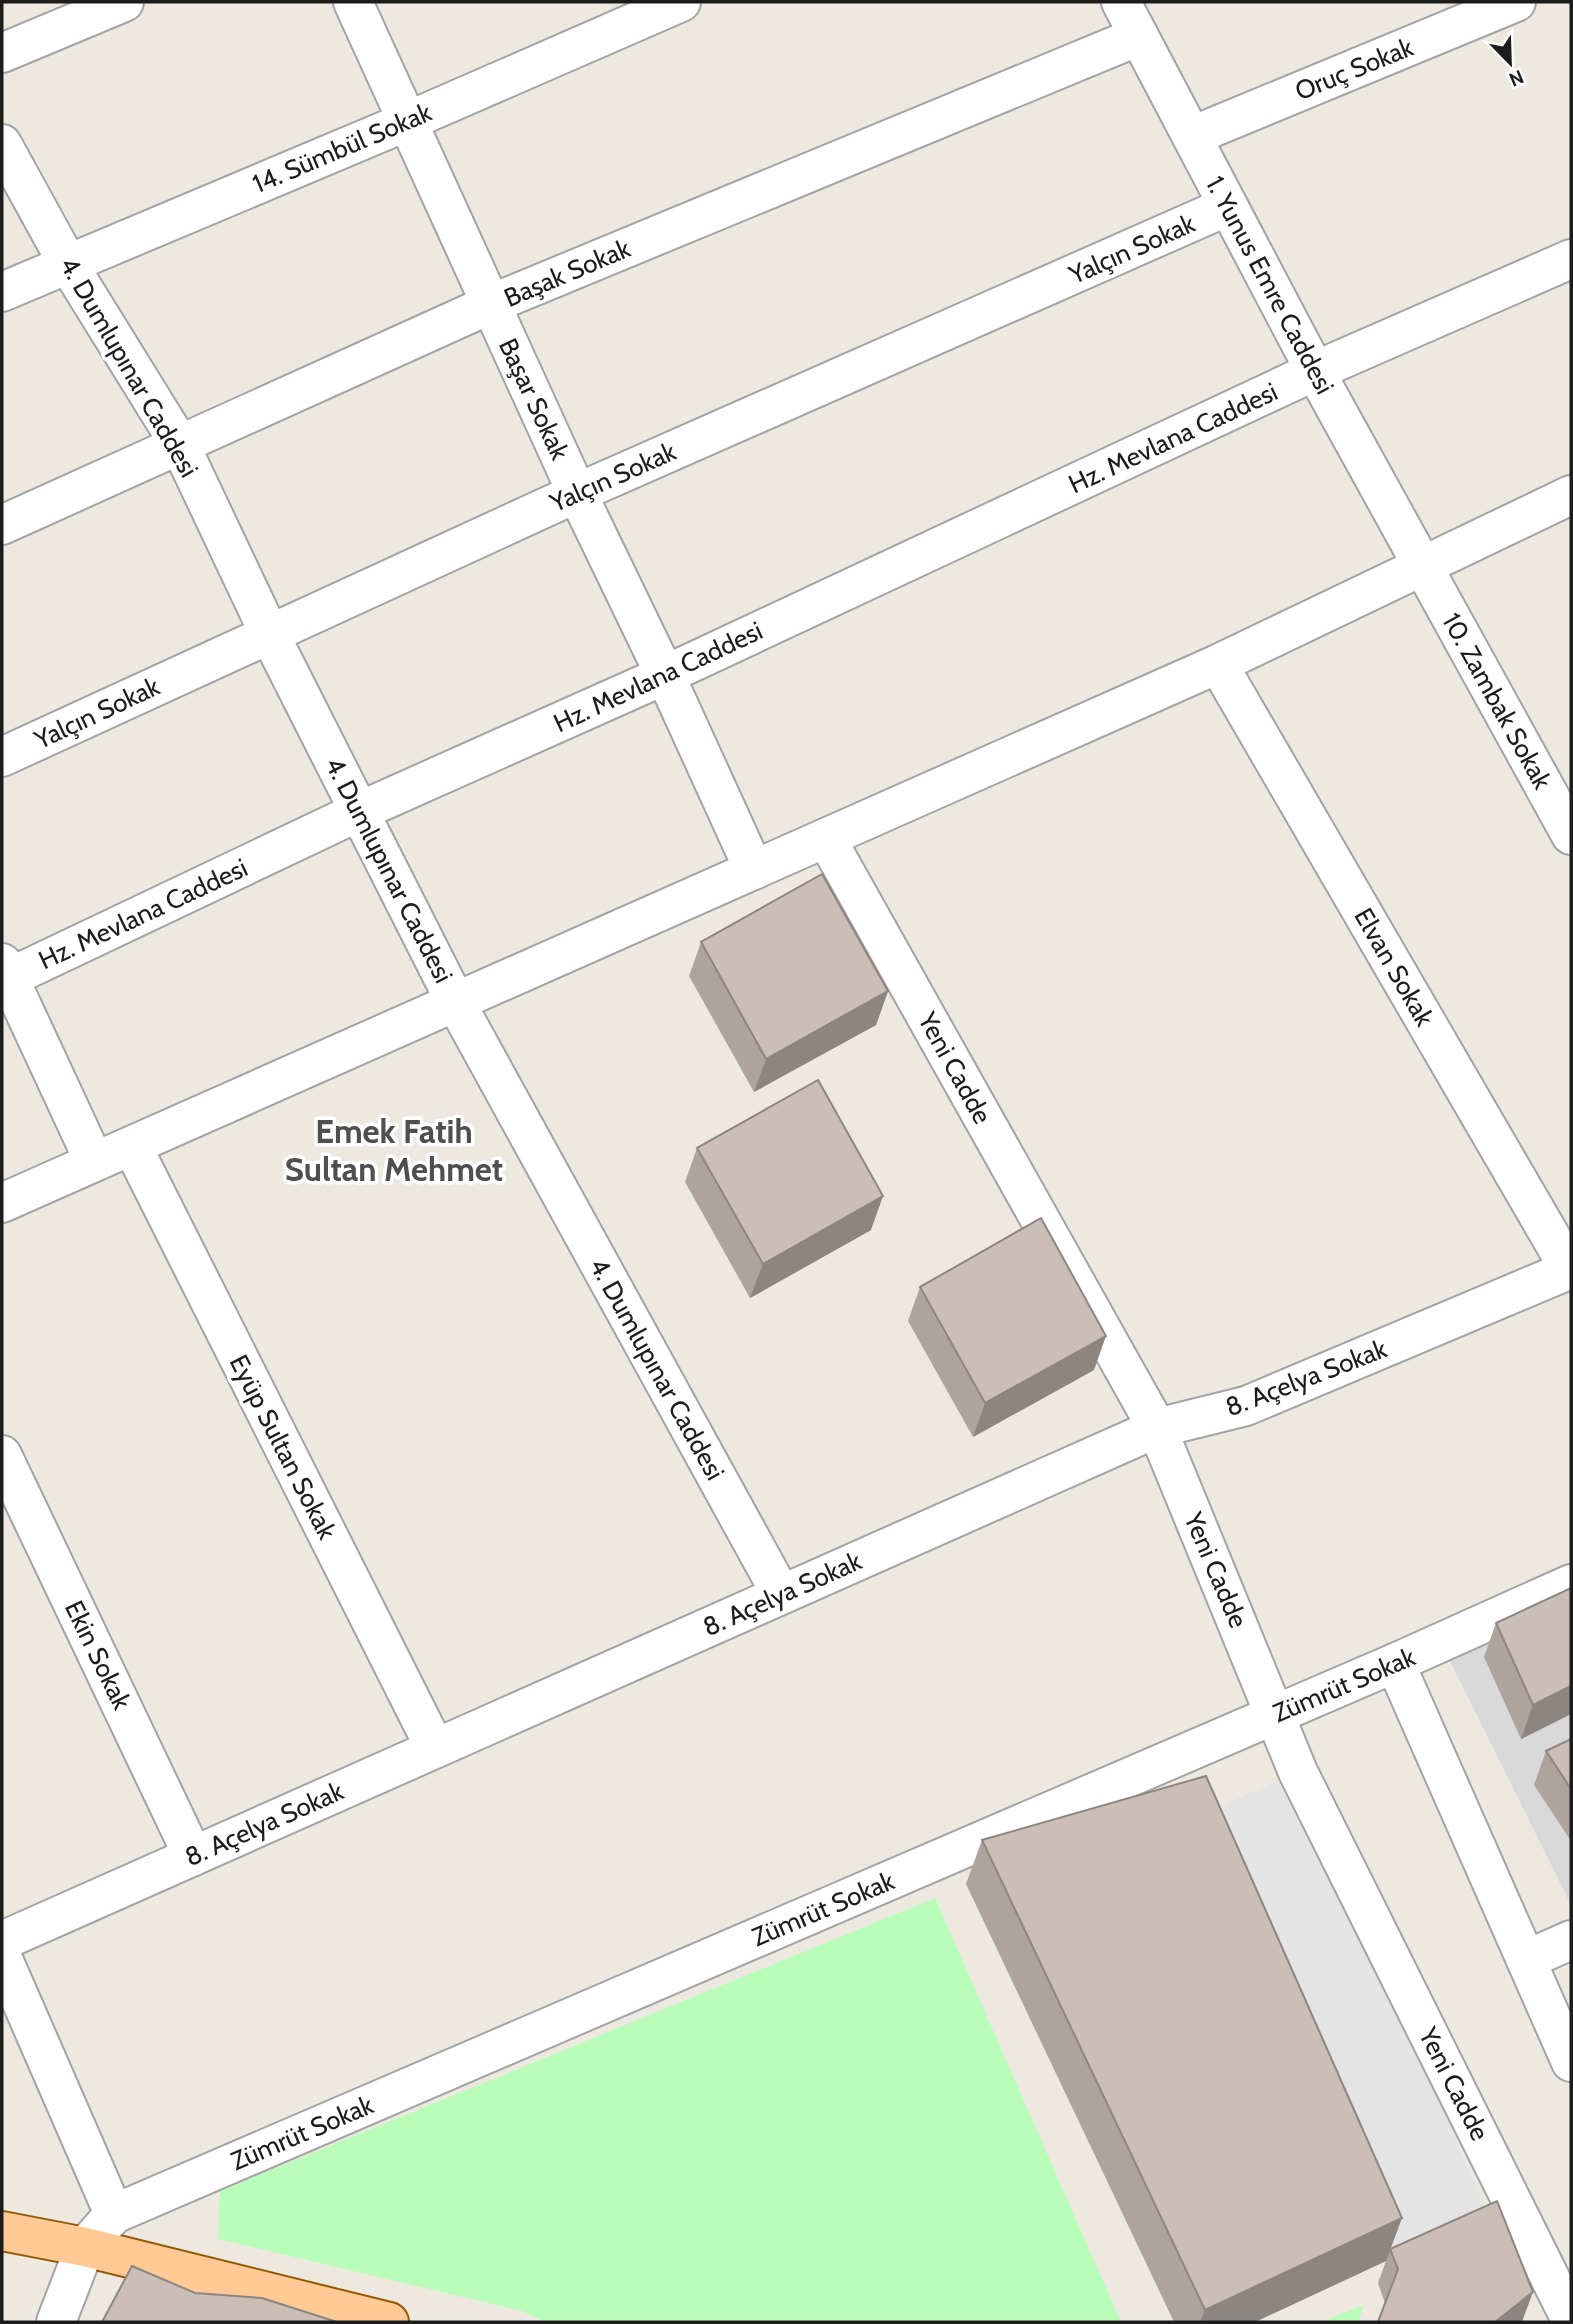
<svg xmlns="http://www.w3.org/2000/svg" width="1573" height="2324" viewBox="0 0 1573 2324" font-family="Cabin,sans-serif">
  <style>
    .residential { fill: #dad9d9 }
    .park { fill: #b8feb9 }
    .parking { fill: #e4e4e4 }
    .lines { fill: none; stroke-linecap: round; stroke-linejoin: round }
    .minor-casing { stroke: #a3a3a3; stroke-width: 42 }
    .major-casing { stroke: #945900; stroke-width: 42 }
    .minor { stroke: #fff; stroke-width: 38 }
    .major { stroke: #ffca95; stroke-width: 38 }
    .wall { fill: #aea39d }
    .shaded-wall { fill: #8d857f }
    .building { fill: #cabeb6; stroke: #8d857f; stroke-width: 2 }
    .labels { text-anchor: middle; stroke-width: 7; stroke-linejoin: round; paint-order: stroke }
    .street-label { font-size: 26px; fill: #1c1c1c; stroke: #fff }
    .district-label { font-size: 33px; font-weight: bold; fill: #4f4f4f; stroke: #fff }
  </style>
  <rect width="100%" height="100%" fill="#eee9e0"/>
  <!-- residential -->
  <polygon class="residential" points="1571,1597 1571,1905 1446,1653"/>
  <!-- park -->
  <g class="park">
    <polygon points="935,1898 1121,2322 545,2322 522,2311 218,2239 220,2191"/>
    <polygon points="1364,2305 1358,2322 1321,2322"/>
  </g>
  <!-- parking -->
  <polygon class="parking" points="1298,1772 1495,2230 1399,2270 1190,1819"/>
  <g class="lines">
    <!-- minor casing -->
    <g class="minor-casing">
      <g id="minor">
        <polyline points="353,2 577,493 665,675 754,870"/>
        <polyline points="1121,2 1315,371 1571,835"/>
        <polyline points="2,53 124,2"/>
        <polyline points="1192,136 1516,2"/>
        <polyline points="2,144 68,264 180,445 269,633 456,1003 781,1594"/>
        <polyline points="2,292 408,121 681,2"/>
        <polyline points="2,525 491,304 1139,36"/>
        <polyline points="1218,664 1570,1270"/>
        <polyline points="2,757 577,493 1228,206"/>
        <polyline points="826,838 1157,1428 1298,1772 1571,2320"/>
        <polyline points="2,963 94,1161"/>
        <polyline points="2,981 360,811 665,675 1315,371 1571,259"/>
        <polyline points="132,1146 435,1748"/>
        <polyline points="2,1203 1218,664 1571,495"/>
        <polyline points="2,1455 193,1856"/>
        <polyline points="1395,1663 1571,2062"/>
        <polyline points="2,1941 1157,1428 1246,1406 1571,1269"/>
        <polyline points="2,1957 114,2214"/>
        <polyline points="1526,1960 1571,1940"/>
        <polyline points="56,2322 85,2247 114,2214 1395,1663 1571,1584"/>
      </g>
    </g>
    <!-- major casing -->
    <g class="major-casing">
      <polyline id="major" points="2,2231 85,2247 389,2322"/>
    </g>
    <!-- minor -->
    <use href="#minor" class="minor"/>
    <!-- major -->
    <use href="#major" class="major"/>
  </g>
  <!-- wall -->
  <g class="wall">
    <polygon points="701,942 888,991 876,1025 754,1092 689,976"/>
    <polygon points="697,1148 871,1230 750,1298 685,1182"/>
    <polygon points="920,1287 1094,1370 973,1437 908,1321"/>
    <polygon points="1571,1588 1571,1714 1521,1739 1484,1657 1496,1623"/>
    <polygon points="1571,1739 1571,1841 1534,1785 1546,1751"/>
    <polygon points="982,1840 1390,2249 1497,2201 1385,2303 1378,2283 1386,2261 1255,2322 1174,2322 966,1884"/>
  </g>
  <!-- shaded-wall -->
  <g class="shaded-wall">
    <polygon points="888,991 876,1025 754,1092 766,1059"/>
    <polygon points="883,1196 871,1230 750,1298 763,1264"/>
    <polygon points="1106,1336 1094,1370 973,1437 985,1403"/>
    <polygon points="1571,1686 1571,1714 1521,1739 1533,1705"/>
    <polygon points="1402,2218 1386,2261 1255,2322 1200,2322 1205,2310"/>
    <polygon points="1533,2292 1522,2322 1495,2322"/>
  </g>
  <!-- building -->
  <g class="building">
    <polygon points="822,874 888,991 766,1059 701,942"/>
    <polygon points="818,1080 883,1196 763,1264 697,1148"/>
    <polygon points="1041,1218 1106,1336 985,1403 920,1287"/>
    <polygon points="1571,1588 1571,1686 1533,1705 1496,1623"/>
    <polygon points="1571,1739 1571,1789 1546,1751"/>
    <polygon points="1206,1776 1402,2218 1205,2310 982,1840"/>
    <polygon points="1497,2201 1533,2292 1495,2322 1378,2322 1398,2269 1390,2249"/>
    <polygon points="132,2266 195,2293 262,2298 337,2322 102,2322"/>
  </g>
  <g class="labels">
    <!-- street labels -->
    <g class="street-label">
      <text transform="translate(1354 69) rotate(-22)" y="9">Oruç Sokak</text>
      <text transform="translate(342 148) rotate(-23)" y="9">14. Sümbül Sokak</text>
      <text transform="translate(1132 249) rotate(-24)" y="9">Yalçın Sokak</text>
      <text transform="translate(567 273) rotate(-23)" y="9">Başak Sokak</text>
      <text transform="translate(1270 285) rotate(62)" y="9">1. Yunus Emre Caddesi</text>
      <text transform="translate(129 367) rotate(60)" y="9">4. Dumlupınar Caddesi</text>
      <text transform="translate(534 399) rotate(65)" y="9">Başar Sokak</text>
      <text transform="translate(1173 438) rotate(-25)" y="9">Hz. Mevlana Caddesi</text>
      <text transform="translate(613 477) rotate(-24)" y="9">Yalçın Sokak</text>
      <text transform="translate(658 677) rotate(-25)" y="9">Hz. Mevlana Caddesi</text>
      <text transform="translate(1497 701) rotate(61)" y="9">10. Zambak Sokak</text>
      <text transform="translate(97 713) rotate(-25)" y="9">Yalçın Sokak</text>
      <text transform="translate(389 870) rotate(63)" y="9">4. Dumlupınar Caddesi</text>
      <text transform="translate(143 914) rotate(-25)" y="9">Hz. Mevlana Caddesi</text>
      <text transform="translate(1394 967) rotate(60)" y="9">Elvan Sokak</text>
      <text transform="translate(955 1068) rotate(61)" y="9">Yeni Cadde</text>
      <text transform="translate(657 1369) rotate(61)" y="9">4. Dumlupınar Caddesi</text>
      <text transform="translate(1306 1378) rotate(-21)" y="9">8. Açelya Sokak</text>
      <text transform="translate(283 1447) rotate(63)" y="9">Eyüp Sultan Sokak</text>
      <text transform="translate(1216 1570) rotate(67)" y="9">Yeni Cadde</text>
      <text transform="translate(782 1594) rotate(-24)" y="9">8. Açelya Sokak</text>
      <text transform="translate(98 1655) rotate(64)" y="9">Ekin Sokak</text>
      <text transform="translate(1344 1685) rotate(-23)" y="9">Zümrüt Sokak</text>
      <text transform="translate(264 1824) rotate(-24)" y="9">8. Açelya Sokak</text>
      <text transform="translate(823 1909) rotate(-23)" y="9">Zümrüt Sokak</text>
      <text transform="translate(1454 2084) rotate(63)" y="9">Yeni Cadde</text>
      <text transform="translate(302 2133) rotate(-23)" y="9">Zümrüt Sokak</text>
    </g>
    <!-- district labels -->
    <g class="district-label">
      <text x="394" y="1143">Emek Fatih<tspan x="394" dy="38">Sultan Mehmet</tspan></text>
    </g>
  </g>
  <!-- border -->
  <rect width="1573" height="2324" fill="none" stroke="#1c1c1c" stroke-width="7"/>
  <!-- north arrow -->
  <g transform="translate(1510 63) rotate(157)" stroke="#ffffff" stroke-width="5" paint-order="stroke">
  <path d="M0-5L12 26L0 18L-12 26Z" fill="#1c1c1c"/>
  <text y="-10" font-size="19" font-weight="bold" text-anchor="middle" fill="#1c1c1c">N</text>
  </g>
</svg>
